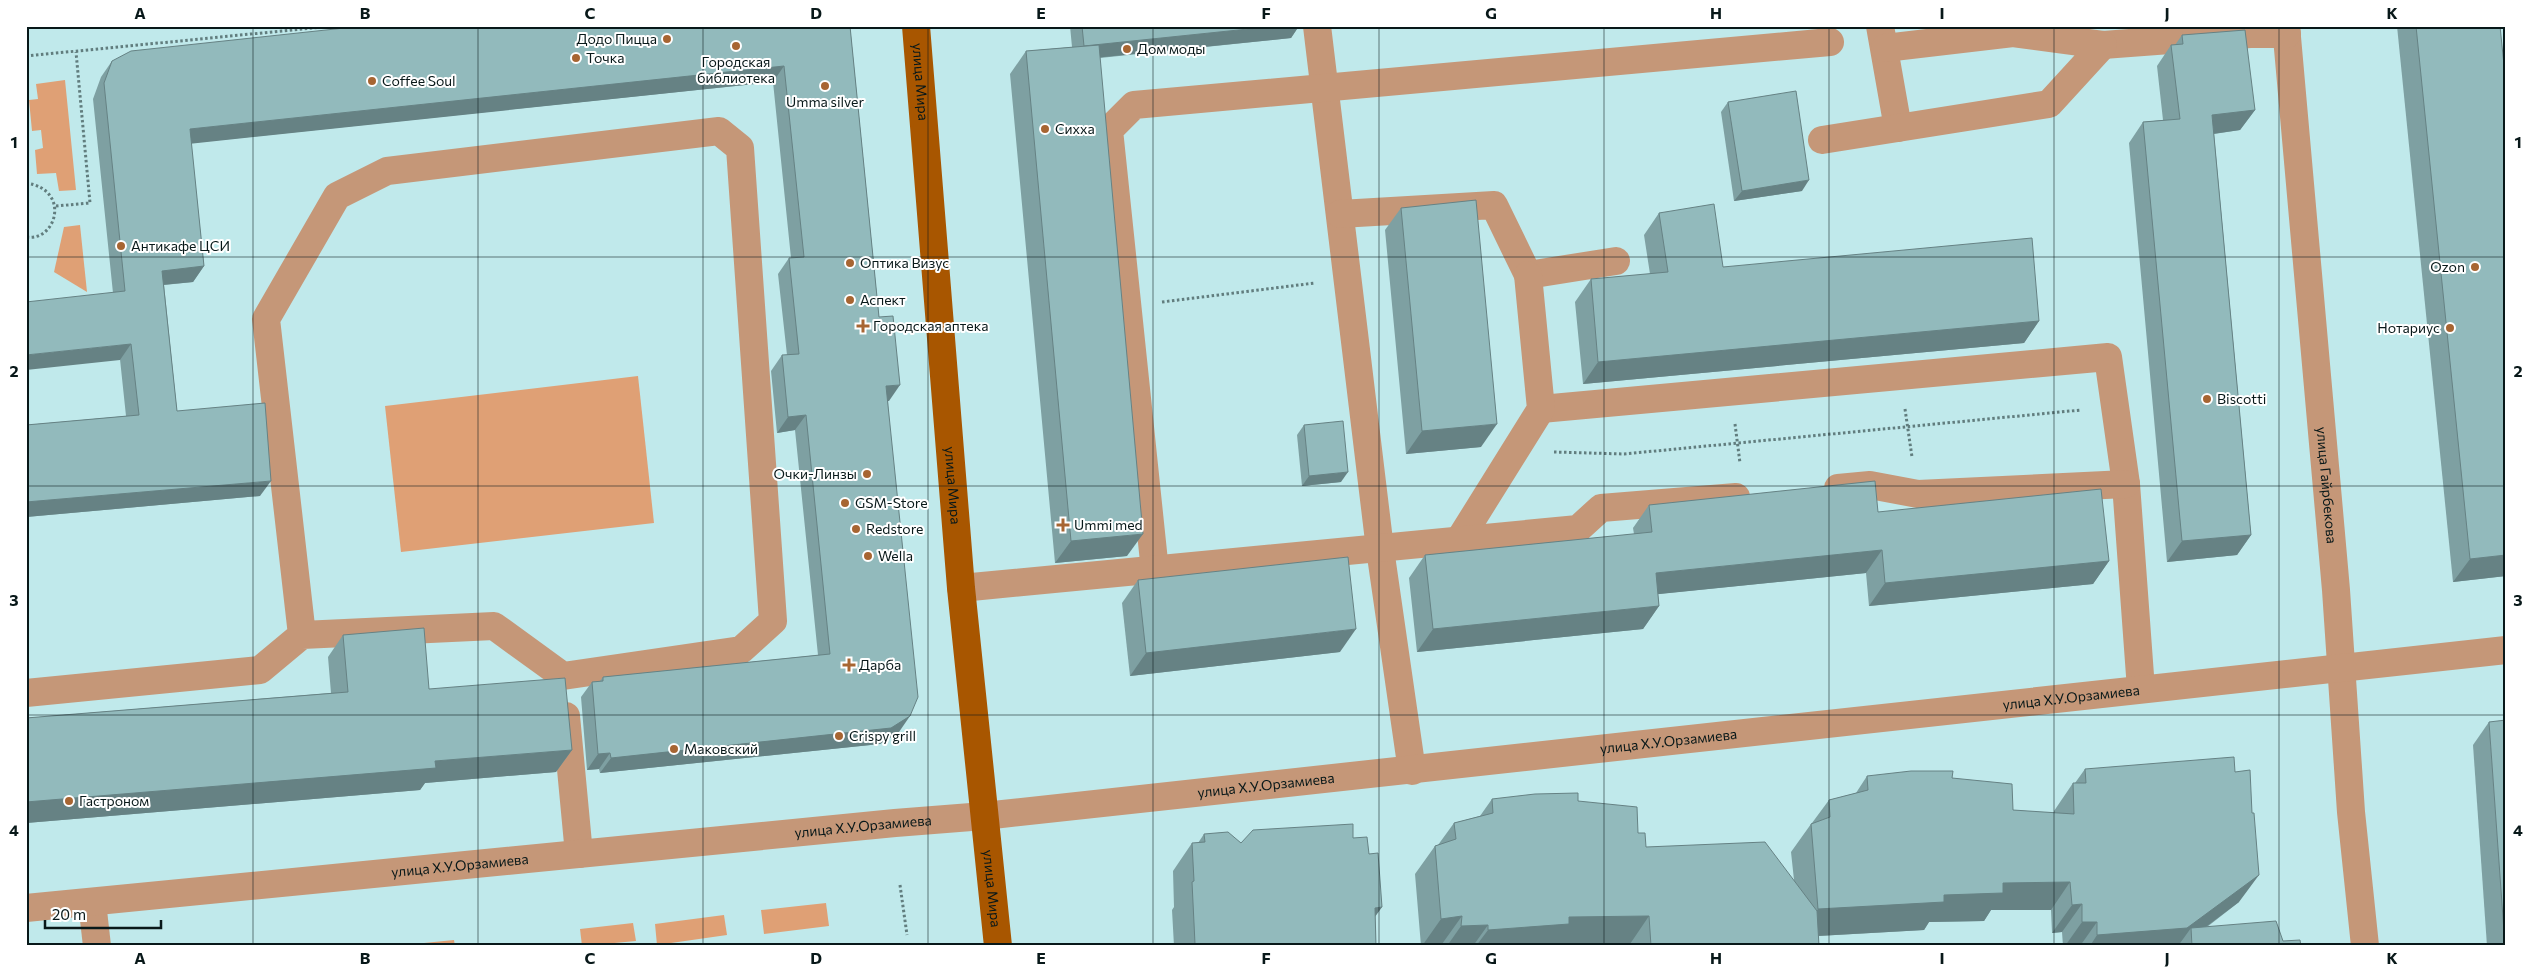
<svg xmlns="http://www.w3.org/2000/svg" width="2532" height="972" viewBox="0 0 2532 972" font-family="Commissioner,sans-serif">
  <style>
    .grass { fill: #dfa075 }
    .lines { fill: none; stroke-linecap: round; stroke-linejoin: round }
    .path { stroke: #617d7e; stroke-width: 3; stroke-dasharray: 2.5 2.5; stroke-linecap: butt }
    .minor { stroke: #c59778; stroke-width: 28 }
    .major { stroke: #a85600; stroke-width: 28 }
    .wall { fill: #7ea0a2 }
    .shaded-wall { fill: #668284 }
    .building { fill: #92babc; stroke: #668284 }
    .grid { fill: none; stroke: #081819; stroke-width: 1; stroke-opacity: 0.55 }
    .poi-dot { fill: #a76532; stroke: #fff; stroke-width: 2 }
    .labels { text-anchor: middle; stroke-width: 4; stroke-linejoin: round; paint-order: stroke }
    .poi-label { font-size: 14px; fill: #081819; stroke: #fff; text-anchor: start }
    .street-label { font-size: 14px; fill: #081819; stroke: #fff }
    .neatline { fill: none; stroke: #081819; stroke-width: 2 }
    .grid-label { font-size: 16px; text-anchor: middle; font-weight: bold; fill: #081819 }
  </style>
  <rect width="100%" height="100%" fill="#c0e9eb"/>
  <!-- grass -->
  <g class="grass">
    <polygon points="65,80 76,190 59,191 56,173 37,174 35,150 43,148 41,130 32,131 29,100 38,99 36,84"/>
    <polygon points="80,225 87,292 54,272 64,227"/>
    <polygon points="638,376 654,523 401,552 385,406"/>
    <polygon points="826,903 829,926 764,934 761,910"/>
    <polygon points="724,915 727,935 657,945 655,924"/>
    <polygon points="633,923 636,941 582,946 580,929"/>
    <polygon points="454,940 455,946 404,946 404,945"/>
  </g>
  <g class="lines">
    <!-- path -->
    <g class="path">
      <polyline points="26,56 333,26"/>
      <path d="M26,183C71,189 57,242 26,237"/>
      <polyline points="56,206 90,203 76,52"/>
      <polyline points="1162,302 1315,283"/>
      <polyline points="1905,409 1912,457"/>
      <polyline points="1735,424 1740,463"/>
      <polyline points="1554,452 1624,454 2081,410"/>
      <polyline points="900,885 907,935"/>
    </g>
    <!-- minor -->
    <g class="minor">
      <polyline points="1317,26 1380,549 1412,771"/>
      <polyline points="1880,26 1898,128"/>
      <path id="s1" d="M2286,26L2336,590L2351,812L2365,946"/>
      <polyline points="2103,45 2250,34 2287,34"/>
      <polyline points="1822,140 2049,104 2103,45 2013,33 1885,48"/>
      <polyline points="1340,214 1494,205 1528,275 1616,261"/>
      <polyline points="1541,409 2108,357 2126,484 2141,689"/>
      <polyline points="1838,488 1870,485 1918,494 2126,484"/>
      <polyline points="1458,542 1541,409 1528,275"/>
      <polyline points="1155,571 1109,130 1134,105 1830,42"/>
      <polyline points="961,588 1578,529 1601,508 1736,497"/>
      <polyline points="26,693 260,670 302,635 494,626 563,676 741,650 773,621 740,148 719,131 387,171 337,196 266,319 302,635"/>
      <polyline points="566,716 579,854"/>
      <polyline points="92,902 97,946"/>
      <path id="s2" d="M26,908L895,823L984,816L2506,650"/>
    </g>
    <!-- major -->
    <path class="major" id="s3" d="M916,26L961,588L998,946"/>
  </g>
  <!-- wall -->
  <g class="wall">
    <polygon points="850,26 879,317 889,401 888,401 899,732 880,744 600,773 599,769 587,770 581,697 592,682 600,681 603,677 818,655 795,430 777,433 771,371 782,355 787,355 778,274 789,258 791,258 773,82 191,143 204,266 193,282 164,285 177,411 260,496 26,517 26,425 126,416 113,293 93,99 101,77 112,61"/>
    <polygon points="1070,26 1299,26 1291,38 1100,58 1127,556 1055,563 1010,74 1026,51 1072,47"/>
    <polygon points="2397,26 2500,26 2506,576 2453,582"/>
    <polygon points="2182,35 2255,110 2240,130 2214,134 2251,535 2237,555 2167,562 2129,143 2143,122 2163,120 2157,66 2171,45 2175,45"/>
    <polygon points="1728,102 1802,191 1734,201 1721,112"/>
    <polygon points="1401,208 1481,447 1406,454 1385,230"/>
    <polygon points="1659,213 1723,267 2039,321 2024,343 1583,384 1575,302 1591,279 1650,274 1644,235"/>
    <polygon points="1304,425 1341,482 1302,486 1297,435"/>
    <polygon points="1649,505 1878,512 2109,561 2093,584 1869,606 1866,573 1658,594 1659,606 1643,629 1417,652 1409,578 1425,555 1634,534 1633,528"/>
    <polygon points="1138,580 1340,652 1130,676 1122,603"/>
    <polygon points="343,635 429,689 572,750 556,772 425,783 420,790 26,823 26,718 331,693 328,657"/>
    <polygon points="2489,722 2506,946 2487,946 2473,745"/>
    <polygon points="2085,769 2239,902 2207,927 2192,946 2063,946 2062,932 2052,933 2051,910 1991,910 1984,921 1929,922 1924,930 1818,936 1819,946 1630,946 1630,944 1555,945 1554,946 1442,946 1442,944 1421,946 1415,874 1435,846 1438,845 1454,823 1480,816 1492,799 1578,801 1638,833 1646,847 1794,880 1791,852 1811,824 1812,823 1829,800 1856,793 1867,776 1952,778 2013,810 2054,813 2054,811 2073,783 2075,783"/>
    <polygon points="1204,834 1241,843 1353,838 1369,854 1382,907 1375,916 1376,946 1174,946 1172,910 1174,907 1173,871 1192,843 1198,843"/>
  </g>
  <!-- shaded-wall -->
  <g class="shaded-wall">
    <polygon points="1277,26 1299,26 1291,38 1074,60 1084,46"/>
    <polygon points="2375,26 2393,26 2374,28"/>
    <polygon points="784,66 773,82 179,145 190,129"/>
    <polygon points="2255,110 2240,130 2198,136 2212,115"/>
    <polygon points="1809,180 1802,191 1734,201 1742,191"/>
    <polygon points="204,266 193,282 151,286 162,271"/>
    <polygon points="2039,321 2024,343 1583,384 1598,362"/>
    <polygon points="131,344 120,360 26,370 26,355"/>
    <polygon points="900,385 889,401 875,402 886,386"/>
    <polygon points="806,415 795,430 777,433 788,417"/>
    <polygon points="1497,424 1481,447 1406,454 1422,431"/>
    <polygon points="1348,472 1341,482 1302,486 1309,476"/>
    <polygon points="271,481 260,496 26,517 26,502"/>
    <polygon points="1143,534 1127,556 1055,563 1071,541"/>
    <polygon points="2251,535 2237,555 2167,562 2182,541"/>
    <polygon points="1882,550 1866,573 1640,596 1656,573"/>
    <polygon points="2506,555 2506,576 2453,582 2470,559"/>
    <polygon points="2109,561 2093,584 1869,606 1885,583"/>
    <polygon points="1659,606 1643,629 1417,652 1433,629"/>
    <polygon points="1356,629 1340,652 1130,676 1146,653"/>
    <polygon points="910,716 899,732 880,744 600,773 611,758"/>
    <polygon points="572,750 556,772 425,783 420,790 26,823 26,802 435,761"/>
    <polygon points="610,753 599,769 587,770 598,754"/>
    <polygon points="2259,875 2239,902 2191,938 2191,928 2178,946 2090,946 2097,935"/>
    <polygon points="2070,882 2051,910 1991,910 1984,921 1929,922 1924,930 1799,937 1818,909 1944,895 2003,883"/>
    <polygon points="2082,904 2062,932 2052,933 2072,905"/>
    <polygon points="1382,907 1362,935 1375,908"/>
    <polygon points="1462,916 1442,944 1422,946 1441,919"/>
    <polygon points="1649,916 1630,944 1555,945 1554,946 1476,946 1488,930 1569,917"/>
    <polygon points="2082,922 2097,922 2080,946 2065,946"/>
    <polygon points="1488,925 1473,946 1447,946 1461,926"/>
  </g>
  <!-- building -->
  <g class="building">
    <polygon points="363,26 850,26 879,317 893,316 900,385 886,386 918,697 910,716 891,728 611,758 610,753 598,754 592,682 603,681 603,677 830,654 806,415 788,417 782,355 799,354 789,258 804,257 784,66 190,129 204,266 162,271 177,411 265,403 271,481 26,502 26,425 139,415 131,344 26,355 26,302 125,291 104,83 112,61 131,51"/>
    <polygon points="1082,26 1277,26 1084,46"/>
    <polygon points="2416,26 2500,26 2506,85 2506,555 2470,559"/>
    <polygon points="2245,30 2255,110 2212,115 2251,535 2182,541 2143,122 2180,119 2171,45 2183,44 2182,35"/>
    <polygon points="1099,45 1143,534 1071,541 1026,51"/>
    <polygon points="1796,91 1809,180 1742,191 1728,102"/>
    <polygon points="1476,200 1497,424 1422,431 1401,208"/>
    <polygon points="1714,204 1723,267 2032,238 2039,321 1598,362 1591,279 1668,272 1659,213"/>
    <polygon points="1343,421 1348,472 1309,476 1304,425"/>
    <polygon points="1875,481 1878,512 2101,489 2109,561 1885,583 1882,550 1656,573 1659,606 1433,629 1425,555 1652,532 1649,505"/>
    <polygon points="1348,557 1356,629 1146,653 1138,580"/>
    <polygon points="424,628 429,689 565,678 572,750 435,761 436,768 26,802 26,718 348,692 343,635"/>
    <polygon points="2506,720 2506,946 2505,946 2489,722"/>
    <polygon points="2234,757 2235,772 2250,770 2252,813 2254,813 2259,875 2187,928 2097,935 2097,922 2082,922 2082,904 2072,905 2070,882 2003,883 2003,893 1944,895 1944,902 1818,909 1811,824 1830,817 1829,800 1868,790 1867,776 1911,771 1953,771 1952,778 2012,784 2013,810 2074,814 2073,783 2086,783 2085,769"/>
    <polygon points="1578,793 1578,801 1637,807 1638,833 1645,833 1646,847 1765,842 1817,911 1819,946 1651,946 1649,916 1569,917 1569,924 1488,930 1488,925 1461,926 1462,916 1441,919 1435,846 1456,839 1454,823 1493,813 1492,799 1535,794"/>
    <polygon points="1353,824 1353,838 1367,837 1369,854 1378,853 1382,907 1375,908 1376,946 1199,946 1199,945 1195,944 1192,882 1194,881 1192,843 1205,842 1204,834 1228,832 1241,843 1253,830"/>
    <polygon points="2276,921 2283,941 2300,940 2301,946 2192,946 2191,928"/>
  </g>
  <!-- grid -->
  <path class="grid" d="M253,26V946M478,26V946M703,26V946M928,26V946M1153,26V946M1379,26V946M1604,26V946M1829,26V946M2054,26V946M2279,26V946M26,257H2506M26,486H2506M26,715H2506"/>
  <!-- markers -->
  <g class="poi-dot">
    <circle cx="667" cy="39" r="5"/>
    <circle cx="736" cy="46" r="5"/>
    <circle cx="1127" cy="49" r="5"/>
    <circle cx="576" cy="58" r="5"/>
    <circle cx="372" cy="81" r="5"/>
    <circle cx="825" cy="86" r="5"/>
    <circle cx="1045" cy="129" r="5"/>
    <circle cx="121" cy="246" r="5"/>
    <circle cx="850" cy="263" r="5"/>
    <circle cx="2475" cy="267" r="5"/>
    <circle cx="850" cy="300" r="5"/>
    <path d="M860.5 318.5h5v5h5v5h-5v5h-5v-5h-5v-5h5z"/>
    <circle cx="2450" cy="328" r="5"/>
    <circle cx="2207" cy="399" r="5"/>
    <circle cx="867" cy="474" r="5"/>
    <circle cx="845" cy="503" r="5"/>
    <path d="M1060.5 517.5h5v5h5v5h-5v5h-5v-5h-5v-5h5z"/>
    <circle cx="856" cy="529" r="5"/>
    <circle cx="868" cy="556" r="5"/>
    <path d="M846.5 657.5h5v5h5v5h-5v5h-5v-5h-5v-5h5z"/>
    <circle cx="839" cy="736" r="5"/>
    <circle cx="674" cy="749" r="5"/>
    <circle cx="69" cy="801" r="5"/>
  </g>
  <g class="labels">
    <!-- poi labels -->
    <g class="poi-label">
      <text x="657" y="44" text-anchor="end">Додо Пицца</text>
      <text x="1137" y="54">Дом моды</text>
      <text x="586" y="63">Точка</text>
      <text x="736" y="67" text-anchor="middle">Городская<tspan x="736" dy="16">библиотека</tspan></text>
      <text x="382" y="86">Coffee Soul</text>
      <text x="825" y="107" text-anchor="middle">Umma silver</text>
      <text x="1055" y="134">Сихха</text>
      <text x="131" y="251">Антикафе ЦСИ</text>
      <text x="860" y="268">Оптика Визус</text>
      <text x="2465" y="272" text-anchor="end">Ozon</text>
      <text x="860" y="305">Аспект</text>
      <text x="873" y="331">Городская аптека</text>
      <text x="2440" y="333" text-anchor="end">Нотариус</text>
      <text x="2217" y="404">Biscotti</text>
      <text x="857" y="479" text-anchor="end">Очки-Линзы</text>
      <text x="855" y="508">GSM-Store</text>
      <text x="1074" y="530">Ummi med</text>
      <text x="866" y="534">Redstore</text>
      <text x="878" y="561">Wella</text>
      <text x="859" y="670">Дарба</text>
      <text x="849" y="741">Crispy grill</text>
      <text x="684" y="754">Маковский</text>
      <text x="79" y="806">Гастроном</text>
    </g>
    <!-- street labels -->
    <g class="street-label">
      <text dy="5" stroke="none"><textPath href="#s3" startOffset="56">улица Мира</textPath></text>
      <text dy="5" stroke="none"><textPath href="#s3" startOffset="461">улица Мира</textPath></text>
      <text dy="5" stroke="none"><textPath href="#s1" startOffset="461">улица Гайрбекова</textPath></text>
      <text dy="5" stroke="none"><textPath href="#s2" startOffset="2056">улица Х.У.Орзамиева</textPath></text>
      <text dy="5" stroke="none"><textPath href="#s2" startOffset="1651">улица Х.У.Орзамиева</textPath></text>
      <text dy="5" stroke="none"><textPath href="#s2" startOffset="1246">улица Х.У.Орзамиева</textPath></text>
      <text dy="5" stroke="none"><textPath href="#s2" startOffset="841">улица Х.У.Орзамиева</textPath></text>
      <text dy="5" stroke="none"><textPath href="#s2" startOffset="436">улица Х.У.Орзамиева</textPath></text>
      <text dy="5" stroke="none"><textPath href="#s3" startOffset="866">улица Мира</textPath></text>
    </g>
  </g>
  <!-- border -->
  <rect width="2532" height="972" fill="none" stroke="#ffffff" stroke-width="55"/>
  <!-- scale -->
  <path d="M45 920v8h116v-8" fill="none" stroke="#081819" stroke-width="2.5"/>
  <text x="52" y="920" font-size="15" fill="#081819" stroke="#ffffff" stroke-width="4" paint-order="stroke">20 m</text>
  <rect x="28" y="28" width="2476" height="916" class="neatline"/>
  <g class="grid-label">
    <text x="140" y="19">A</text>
    <text x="365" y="19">B</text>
    <text x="590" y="19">C</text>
    <text x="816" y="19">D</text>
    <text x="1041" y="19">E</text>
    <text x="1266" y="19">F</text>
    <text x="1491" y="19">G</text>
    <text x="1716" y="19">H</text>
    <text x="1942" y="19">I</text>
    <text x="2167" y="19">J</text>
    <text x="2392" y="19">K</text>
    <text x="14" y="148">1</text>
    <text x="2518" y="148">1</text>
    <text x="14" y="377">2</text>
    <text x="2518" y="377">2</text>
    <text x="14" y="606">3</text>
    <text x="2518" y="606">3</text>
    <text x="14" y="836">4</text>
    <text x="2518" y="836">4</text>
    <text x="140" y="964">A</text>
    <text x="365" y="964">B</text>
    <text x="590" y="964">C</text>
    <text x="816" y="964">D</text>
    <text x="1041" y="964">E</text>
    <text x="1266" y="964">F</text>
    <text x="1491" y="964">G</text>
    <text x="1716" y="964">H</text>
    <text x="1942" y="964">I</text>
    <text x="2167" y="964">J</text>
    <text x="2392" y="964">K</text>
  </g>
</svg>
